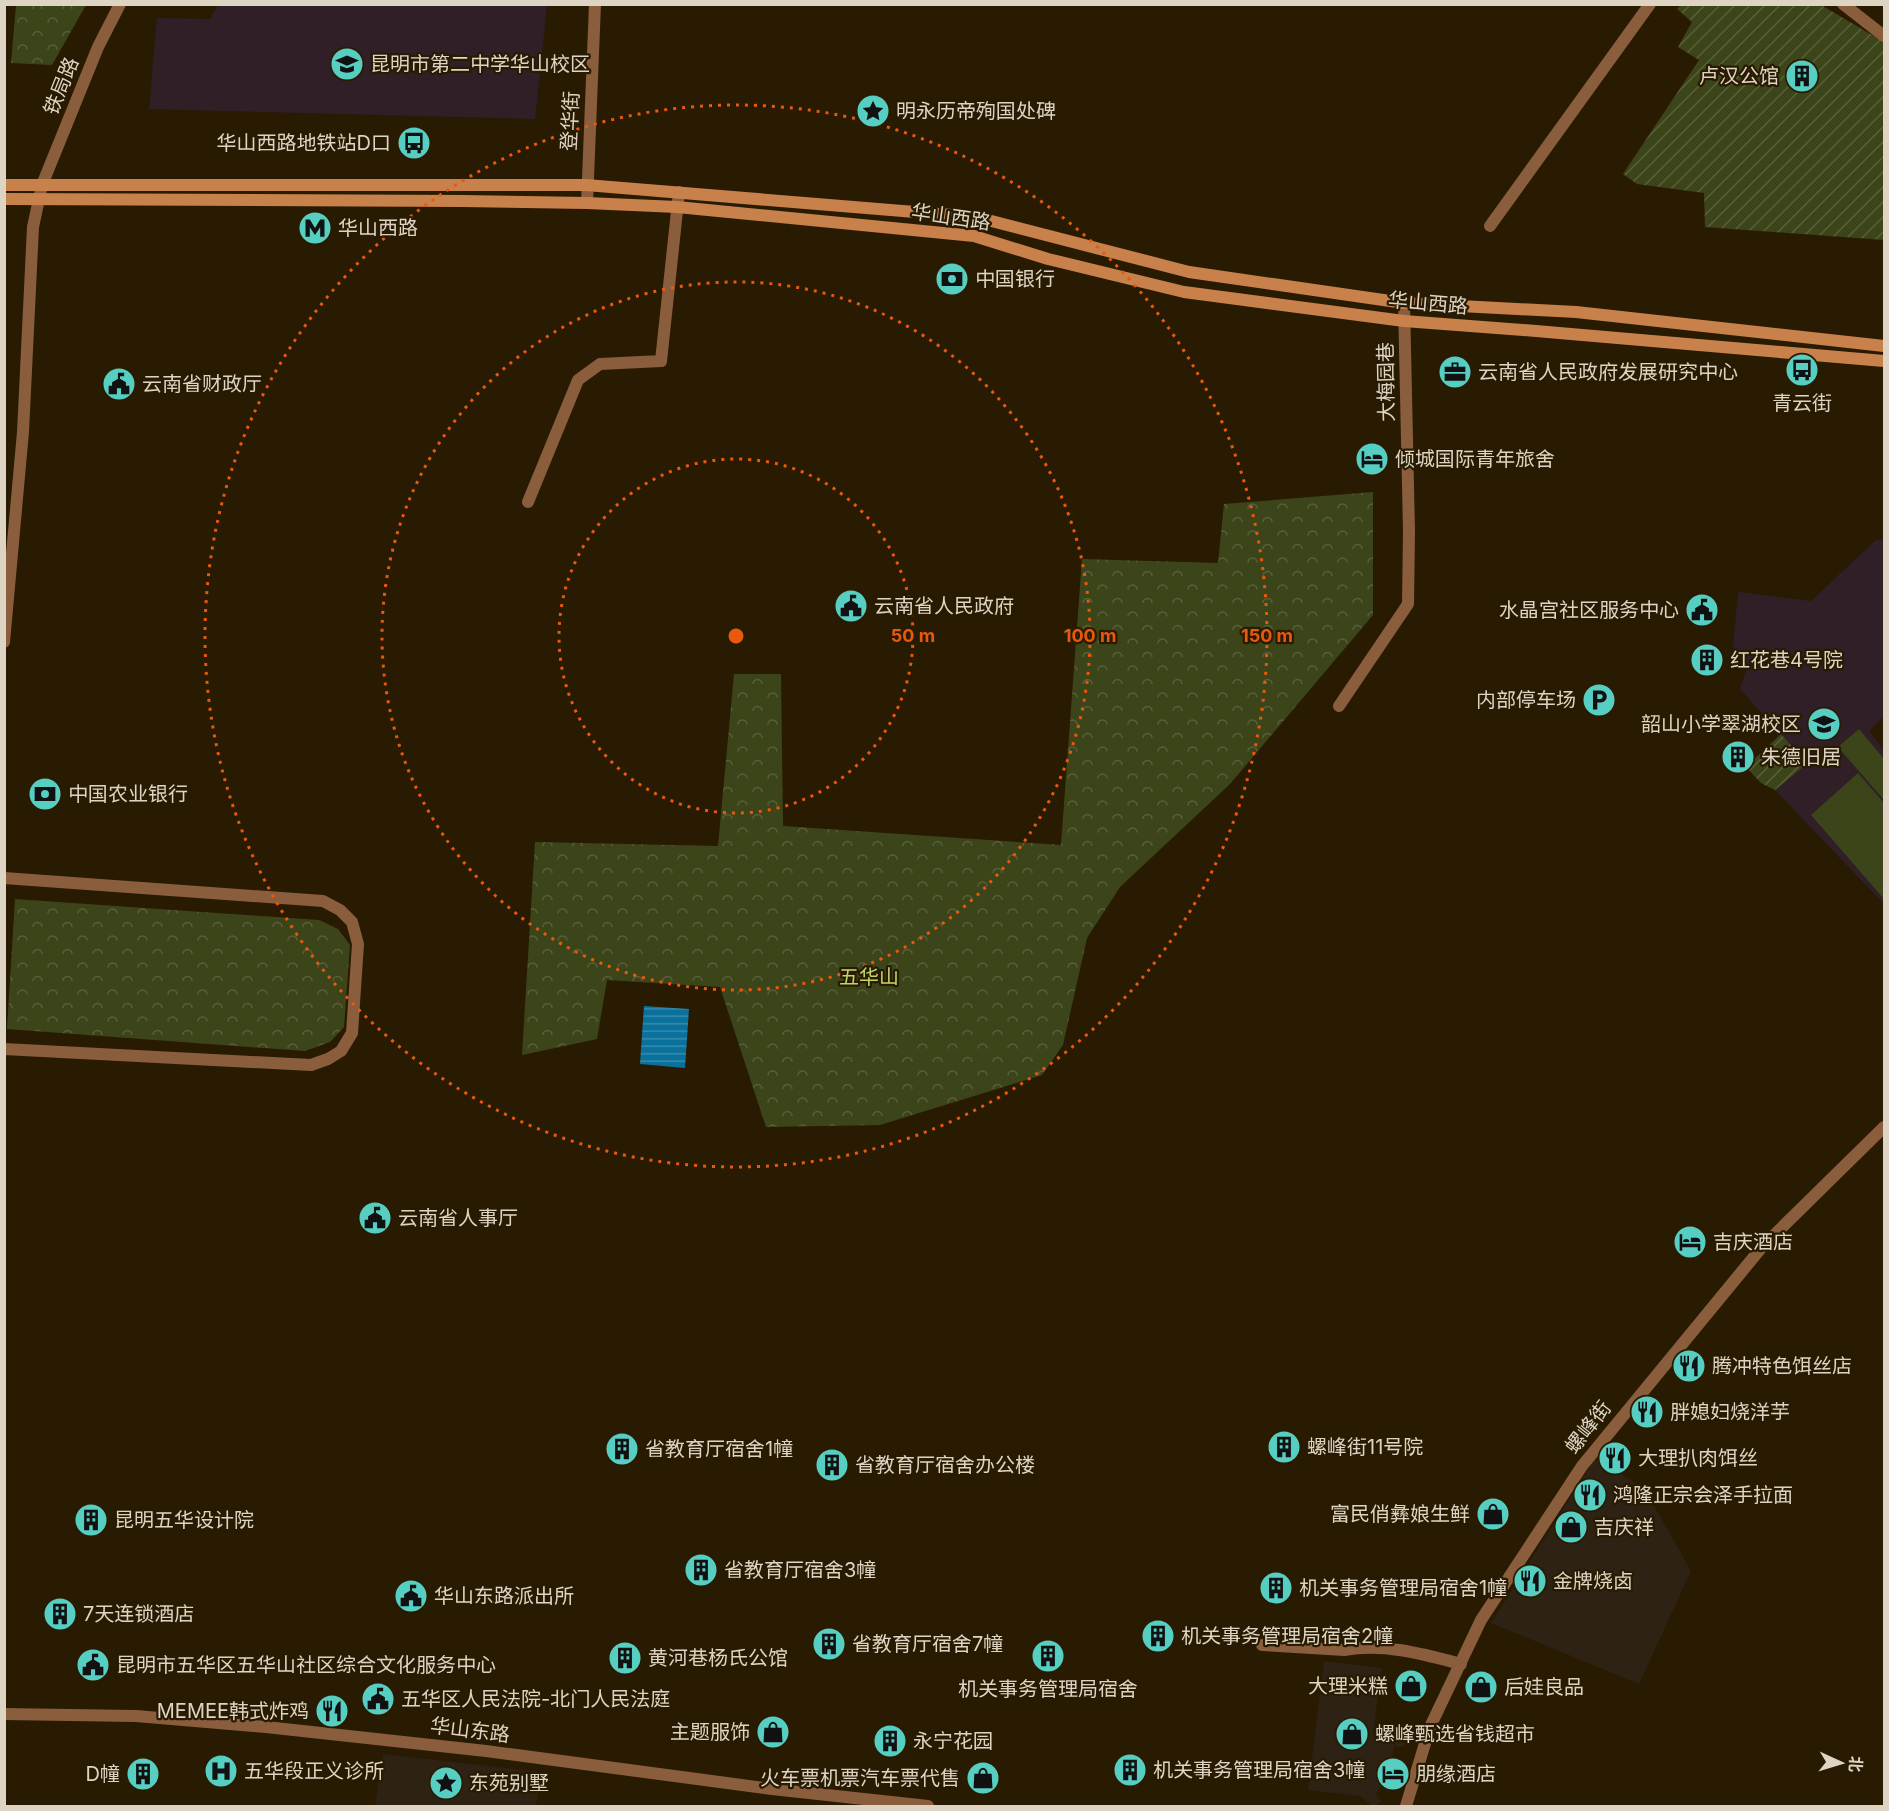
<svg xmlns="http://www.w3.org/2000/svg" width="1889" height="1811" viewBox="0 0 1889 1811" font-family="Inter,'Noto Sans SC',sans-serif">
  <style>
    .commercial { fill: #2e2214 }
    .education { fill: #301f27 }
    .forest { fill: url(#forest-crowns) }
    .garden { fill: url(#garden-furrows) }
    .pitch { fill: #3c451a }
    .water { fill: url(#water-rules) }
    .lines { fill: none; stroke-linecap: round; stroke-linejoin: round }
    .minor { stroke: #8a5d3d; stroke-width: 12 }
    .tertiary { stroke: #8a5d3d; stroke-width: 12 }
    .secondary { stroke: #c8814b; stroke-width: 12 }
    .ring { fill: none; stroke: #e8590c; stroke-width: 3; stroke-dasharray: 3 6 }
    .labels { text-anchor: middle; stroke-width: 4.5; stroke-linejoin: round; paint-order: stroke }
    .poi-label { font-size: 20px; fill: #ddd4c4; stroke: #291b01; text-anchor: start }
    .street-label { font-size: 20px; fill: #ddd4c4; stroke: #291b01 }
    .park-label { font-size: 20px; fill: #bfd569; stroke: #291b01 }
    .centre { fill: #e8590c; stroke: #291b01; stroke-width: 3 }
    .ring-label { font-size: 18px; text-anchor: middle; font-weight: bold; fill: #e8590c; stroke: #291b01; stroke-width: 4.5; stroke-linejoin: round; paint-order: stroke }
  </style>
  <defs>
    <pattern id="forest-crowns" width="20" height="18" patternUnits="userSpaceOnUse" patternTransform="scale(1.5)"><rect width="20" height="18" fill="#3c451a"/><path d="M2 6a3 3 0 1 1 6 0M12 15a3 3 0 1 1 6 0" fill="none" stroke="#585f3a"/></pattern>
    <pattern id="garden-furrows" width="10" height="10" patternUnits="userSpaceOnUse" patternTransform="scale(1.5)"><rect width="10" height="10" fill="#3c451a"/><path d="M-1 1l2-2M0 10L10 0M9 11l2-2" fill="none" stroke="#585f3a"/></pattern>
    <pattern id="water-rules" width="6" height="5" patternUnits="userSpaceOnUse" patternTransform="scale(1.5)"><rect width="6" height="5" fill="#09719b"/><path d="M0 2.5h6" fill="none" stroke="#388bab"/></pattern>
  </defs>
  <rect width="100%" height="100%" fill="#291b01"/>
  <!-- commercial -->
  <g class="commercial">
    <polygon points="1595,1458 1644,1488 1691,1571 1639,1684 1491,1623"/>
    <polygon points="1324,1661 1382,1668 1373,1732 1405,1736 1404,1747 1394,1746 1389,1779 1375,1794 1381,1801 1375,1806 1372,1806 1360,1796 1308,1790"/>
    <polygon points="383,1754 541,1772 536,1806 375,1806"/>
  </g>
  <!-- education -->
  <g class="education">
    <polygon points="218,5 547,5 535,119 149,109 157,18 210,19"/>
    <polygon points="1876,540 1884,540 1884,716 1869,731 1884,750 1884,904 1775,790 1807,764 1740,689 1748,665 1733,647 1738,592 1811,601"/>
  </g>
  <!-- forest -->
  <g class="forest">
    <polygon points="16,5 86,5 52,65 11,63"/>
    <polygon points="1373,492 1373,615 1230,784 1120,887 1087,938 1063,1045 1042,1075 880,1125 766,1127 720,987 607,980 597,1039 522,1055 535,842 718,846 734,674 781,674 783,826 1061,845 1082,559 1218,563 1224,504"/>
    <polygon points="15,899 319,920 338,929 350,945 344,1027 330,1042 305,1051 7,1029"/>
  </g>
  <!-- garden -->
  <g class="garden">
    <polygon points="1681,5 1821,5 1884,42 1884,240 1705,227 1704,193 1637,184 1623,174 1699,60 1678,47 1692,22 1677,9"/>
    <polygon points="1781,734 1807,764 1775,790 1761,783 1746,767"/>
  </g>
  <!-- pitch -->
  <g class="pitch">
    <polygon points="1859,729 1884,759 1884,800 1838,747"/>
    <polygon points="1858,773 1884,803 1884,899 1811,815"/>
  </g>
  <!-- water -->
  <polygon class="water" points="644,1006 689,1009 685,1068 640,1064"/>
  <g class="lines">
    <!-- minor -->
    <g class="minor">
      <polyline points="42,185 98,47 120,4"/>
      <polyline points="587,203 595,4"/>
      <polyline points="1490,226 1650,4"/>
      <polyline points="528,502 578,380 600,364 661,361 679,192"/>
      <polyline points="1339,706 1408,604 1409,531 1404,303"/>
      <polyline points="4,878 323,901 340,910 352,922 358,944 352,1033 341,1051 328,1059 311,1065 4,1049"/>
      <path d="M1262,1645L1344,1650C1384,1643 1423,1654 1461,1664"/>
    </g>
    <!-- tertiary -->
    <g class="tertiary">
      <polyline points="1843,4 1884,36"/>
      <polyline points="4,642 23,432 33,227 42,185"/>
      <polyline points="4,1714 136,1716 266,1727 486,1751 772,1789 928,1806"/>
      <polyline points="1406,1806 1430,1727 1481,1620 1582,1466 1762,1247 1884,1127"/>
    </g>
    <!-- secondary -->
    <g class="secondary">
      <polyline points="4,185 586,185 976,217 1189,272 1404,303 1576,312 1884,346"/>
      <polyline points="4,199 462,201 587,203 677,207 974,236 1048,259 1184,292 1404,321 1536,331 1884,361"/>
    </g>
  </g>
  <!-- distance rings -->
  <g class="ring">
    <circle cx="736" cy="636" r="177"/>
    <circle cx="736" cy="636" r="354"/>
    <circle cx="736" cy="636" r="531"/>
  </g>
  <!-- icons -->
  <defs>
    <g id="school-disc" transform="scale(1.725)"><circle r="9.5" fill="#57cec2" stroke="#291b01"/><path d="M0-5L7-2L0 1L-7-2ZM-4 1L0 2.5L4 1V4Q0 6-4 4Z" fill="#111"/></g>
    <g id="building-disc" transform="scale(1.725)"><circle r="9.5" fill="#57cec2" stroke="#291b01"/><path d="M-4-6H4V6H1V3H-1V6H-4ZM-2.5-4.3h1.7v1.8h-1.7ZM.8-4.3h1.7v1.8H.8ZM-2.5-1h1.7V.8h-1.7ZM.8-1h1.7V.8H.8Z" fill="#111"/></g>
    <g id="sight-disc" transform="scale(1.725)"><circle r="9.5" fill="#57cec2" stroke="#291b01"/><path d="M0-6L1.8-2.2L6-1.7L2.9 1.2L3.7 5.4L0 3.3L-3.7 5.4L-2.9 1.2L-6-1.7L-1.8-2.2Z" fill="#111"/></g>
    <g id="bus-disc" transform="scale(1.725)"><circle r="9.5" fill="#57cec2" stroke="#291b01"/><path d="M-5-6H5V4H4V6H2V4H-2V6H-4V4H-5ZM-3.5-4V0h7V-4ZM-3.5 1.2v1.5H-2V1.2ZM2 1.2v1.5H3.5V1.2Z" fill="#111"/></g>
    <g id="metro-disc" transform="scale(1.725)"><circle r="9.5" fill="#57cec2" stroke="#291b01"/><path d="M-5.5 5V-5H-3L0 0L3-5H5.5V5H3V-.5L0 4L-3-.5V5Z" fill="#111"/></g>
    <g id="bank-disc" transform="scale(1.725)"><circle r="9.5" fill="#57cec2" stroke="#291b01"/><path d="M-6-4H6V4H-6ZM0-2.3a2.3 2.3 0 1 0 0 4.6a2.3 2.3 0 1 0 0-4.6Z" fill="#111"/></g>
    <g id="office-disc" transform="scale(1.725)"><circle r="9.5" fill="#57cec2" stroke="#291b01"/><path d="M-6-3h4V-5.5h4V-3h4V5H-6ZM-1-4.5V-3h2v-1.5ZM-6 0V1H6V0Z" fill="#111"/></g>
    <g id="civic-disc" transform="scale(1.725)"><circle r="9.5" fill="#57cec2" stroke="#291b01"/><path d="M-.6-6.5H3V-4.5H.6V-3L4-1V1h2V6H-6V1h2V-1L-.6-3ZM-1.2 2.5V6h2.4V2.5Z" fill="#111"/></g>
    <g id="hotel-disc" transform="scale(1.725)"><circle r="9.5" fill="#57cec2" stroke="#291b01"/><path d="M-6-4.5h1.5V1H6V5H4.5V3h-9V5H-6ZM-4 0a1.8 1.8 0 1 1 3.6 0ZM.5 0V-2.5h3Q6-2.5 6 0Z" fill="#111"/></g>
    <g id="parking-disc" transform="scale(1.725)"><circle r="9.5" fill="#57cec2" stroke="#291b01"/><path d="M-3.5-5.5H1a3.5 3.5 0 0 1 0 7H-1V5.5H-3.5ZM-1-3.4V-.6H.8a1.4 1.4 0 0 0 0-2.8Z" fill="#111"/></g>
    <g id="restaurant-disc" transform="scale(1.725)"><circle r="9.5" fill="#57cec2" stroke="#291b01"/><path d="M-5-6h1v4h1v-4h1v4h1v-4h1v5L-1.5 .5V6h-2V.5L-5-1ZM5-6V6H3V1.5H1.5Q1.5-4 5-6Z" fill="#111"/></g>
    <g id="shop-disc" transform="scale(1.725)"><circle r="9.5" fill="#57cec2" stroke="#291b01"/><path d="M-5-2.5h2.3a2.7 3.5 0 0 1 5.4 0H5L5.5 6h-11ZM-1.5-2.5h3a1.5 2.3 0 0 0-3 0Z" fill="#111"/></g>
    <g id="hospital-disc" transform="scale(1.725)"><circle r="9.5" fill="#57cec2" stroke="#291b01"/><path d="M-5-5h3v3.5h4V-5h3V5h-3V1.5h-4V5h-3Z" fill="#111"/></g>
  </defs>
  <g fill-rule="evenodd">
    <use href="#school-disc" x="347" y="64"/>
    <use href="#building-disc" x="1802" y="76"/>
    <use href="#sight-disc" x="873" y="111"/>
    <use href="#bus-disc" x="414" y="143"/>
    <use href="#metro-disc" x="315" y="228"/>
    <use href="#bank-disc" x="952" y="279"/>
    <use href="#bus-disc" x="1802" y="370"/>
    <use href="#office-disc" x="1455" y="372"/>
    <use href="#civic-disc" x="119" y="384"/>
    <use href="#hotel-disc" x="1372" y="459"/>
    <use href="#civic-disc" x="851" y="606"/>
    <use href="#civic-disc" x="1702" y="610"/>
    <use href="#building-disc" x="1707" y="660"/>
    <use href="#parking-disc" x="1599" y="700"/>
    <use href="#school-disc" x="1824" y="724"/>
    <use href="#building-disc" x="1738" y="757"/>
    <use href="#bank-disc" x="45" y="794"/>
    <use href="#civic-disc" x="375" y="1218"/>
    <use href="#hotel-disc" x="1690" y="1242"/>
    <use href="#restaurant-disc" x="1689" y="1366"/>
    <use href="#restaurant-disc" x="1647" y="1412"/>
    <use href="#building-disc" x="1284" y="1447"/>
    <use href="#building-disc" x="622" y="1449"/>
    <use href="#restaurant-disc" x="1615" y="1458"/>
    <use href="#building-disc" x="832" y="1465"/>
    <use href="#restaurant-disc" x="1590" y="1495"/>
    <use href="#shop-disc" x="1493" y="1514"/>
    <use href="#building-disc" x="91" y="1520"/>
    <use href="#shop-disc" x="1571" y="1527"/>
    <use href="#building-disc" x="701" y="1570"/>
    <use href="#restaurant-disc" x="1530" y="1581"/>
    <use href="#building-disc" x="1276" y="1588"/>
    <use href="#civic-disc" x="411" y="1596"/>
    <use href="#building-disc" x="60" y="1614"/>
    <use href="#building-disc" x="1158" y="1636"/>
    <use href="#building-disc" x="829" y="1644"/>
    <use href="#building-disc" x="1048" y="1656"/>
    <use href="#building-disc" x="625" y="1658"/>
    <use href="#civic-disc" x="93" y="1665"/>
    <use href="#shop-disc" x="1411" y="1686"/>
    <use href="#shop-disc" x="1481" y="1687"/>
    <use href="#civic-disc" x="378" y="1699"/>
    <use href="#restaurant-disc" x="332" y="1711"/>
    <use href="#shop-disc" x="773" y="1732"/>
    <use href="#shop-disc" x="1352" y="1734"/>
    <use href="#building-disc" x="890" y="1741"/>
    <use href="#building-disc" x="1130" y="1770"/>
    <use href="#hospital-disc" x="221" y="1771"/>
    <use href="#building-disc" x="143" y="1774"/>
    <use href="#hotel-disc" x="1393" y="1774"/>
    <use href="#shop-disc" x="983" y="1778"/>
    <use href="#sight-disc" x="446" y="1783"/>
  </g>
  <g class="labels">
    <!-- poi labels -->
    <g class="poi-label">
      <text x="370" y="71">昆明市第二中学华山校区</text>
      <text x="1779" y="83" text-anchor="end">卢汉公馆</text>
      <text x="896" y="118">明永历帝殉国处碑</text>
      <text x="391" y="150" text-anchor="end">华山西路地铁站D口</text>
      <text x="338" y="235">华山西路</text>
      <text x="975" y="286">中国银行</text>
      <text x="1478" y="379">云南省人民政府发展研究中心</text>
      <text x="142" y="391">云南省财政厅</text>
      <text x="1802" y="410" text-anchor="middle">青云街</text>
      <text x="1395" y="466">倾城国际青年旅舍</text>
      <text x="874" y="613">云南省人民政府</text>
      <text x="1679" y="617" text-anchor="end">水晶宫社区服务中心</text>
      <text x="1730" y="667">红花巷4号院</text>
      <text x="1576" y="707" text-anchor="end">内部停车场</text>
      <text x="1801" y="731" text-anchor="end">韶山小学翠湖校区</text>
      <text x="1761" y="764">朱德旧居</text>
      <text x="68" y="801">中国农业银行</text>
      <text x="398" y="1225">云南省人事厅</text>
      <text x="1713" y="1249">吉庆酒店</text>
      <text x="1712" y="1373">腾冲特色饵丝店</text>
      <text x="1670" y="1419">胖媳妇烧洋芋</text>
      <text x="1307" y="1454">螺峰街11号院</text>
      <text x="645" y="1456">省教育厅宿舍1幢</text>
      <text x="1638" y="1465">大理扒肉饵丝</text>
      <text x="855" y="1472">省教育厅宿舍办公楼</text>
      <text x="1613" y="1502">鸿隆正宗会泽手拉面</text>
      <text x="1470" y="1521" text-anchor="end">富民俏彝娘生鲜</text>
      <text x="114" y="1527">昆明五华设计院</text>
      <text x="1594" y="1534">吉庆祥</text>
      <text x="724" y="1577">省教育厅宿舍3幢</text>
      <text x="1553" y="1588">金牌烧卤</text>
      <text x="1299" y="1595">机关事务管理局宿舍1幢</text>
      <text x="434" y="1603">华山东路派出所</text>
      <text x="83" y="1621">7天连锁酒店</text>
      <text x="1181" y="1643">机关事务管理局宿舍2幢</text>
      <text x="852" y="1651">省教育厅宿舍7幢</text>
      <text x="648" y="1665">黄河巷杨氏公馆</text>
      <text x="116" y="1672">昆明市五华区五华山社区综合文化服务中心</text>
      <text x="1388" y="1693" text-anchor="end">大理米糕</text>
      <text x="1504" y="1694">后娃良品</text>
      <text x="1048" y="1696" text-anchor="middle">机关事务管理局宿舍</text>
      <text x="401" y="1706">五华区人民法院-北门人民法庭</text>
      <text x="309" y="1718" text-anchor="end">MEMEE韩式炸鸡</text>
      <text x="750" y="1739" text-anchor="end">主题服饰</text>
      <text x="1375" y="1741">螺峰甄选省钱超市</text>
      <text x="913" y="1748">永宁花园</text>
      <text x="1153" y="1777">机关事务管理局宿舍3幢</text>
      <text x="244" y="1778">五华段正义诊所</text>
      <text x="120" y="1781" text-anchor="end">D幢</text>
      <text x="1416" y="1781">朋缘酒店</text>
      <text x="960" y="1785" text-anchor="end">火车票机票汽车票代售</text>
      <text x="469" y="1790">东苑别墅</text>
    </g>
    <!-- street labels -->
    <g class="street-label">
      <text transform="translate(61 86) rotate(-68)" y="7">铁局路</text>
      <text transform="translate(570 121) rotate(-87)" y="7">登华街</text>
      <text transform="translate(951 217) rotate(8)" y="7">华山西路</text>
      <text transform="translate(1428 303) rotate(5)" y="7">华山西路</text>
      <text transform="translate(1386 382) rotate(-91)" y="7">大梅园巷</text>
      <text transform="translate(1588 1427) rotate(-52)" y="7">螺峰街</text>
      <text transform="translate(470 1730) rotate(7)" y="7">华山东路</text>
    </g>
    <!-- park labels -->
    <g class="park-label">
      <text x="869" y="984">五华山</text>
    </g>
  </g>
  <circle cx="736" cy="636" r="9" class="centre"/>
  <g class="ring-label">
    <text x="913" y="642">50 m</text>
    <text x="1090" y="642">100 m</text>
    <text x="1267" y="642">150 m</text>
  </g>
  <!-- border -->
  <rect width="1889" height="1811" fill="none" stroke="#ddd4c4" stroke-width="12"/>
  <!-- north arrow -->
  <g transform="translate(1841 1763) rotate(94)" stroke="#291b01" stroke-width="4.5" paint-order="stroke">
  <path d="M0-4.5L10 22L0 15L-10 22Z" fill="#ddd4c4"/>
  <text y="-9" font-size="16" font-weight="bold" text-anchor="middle" fill="#ddd4c4">北</text>
  </g>
</svg>
